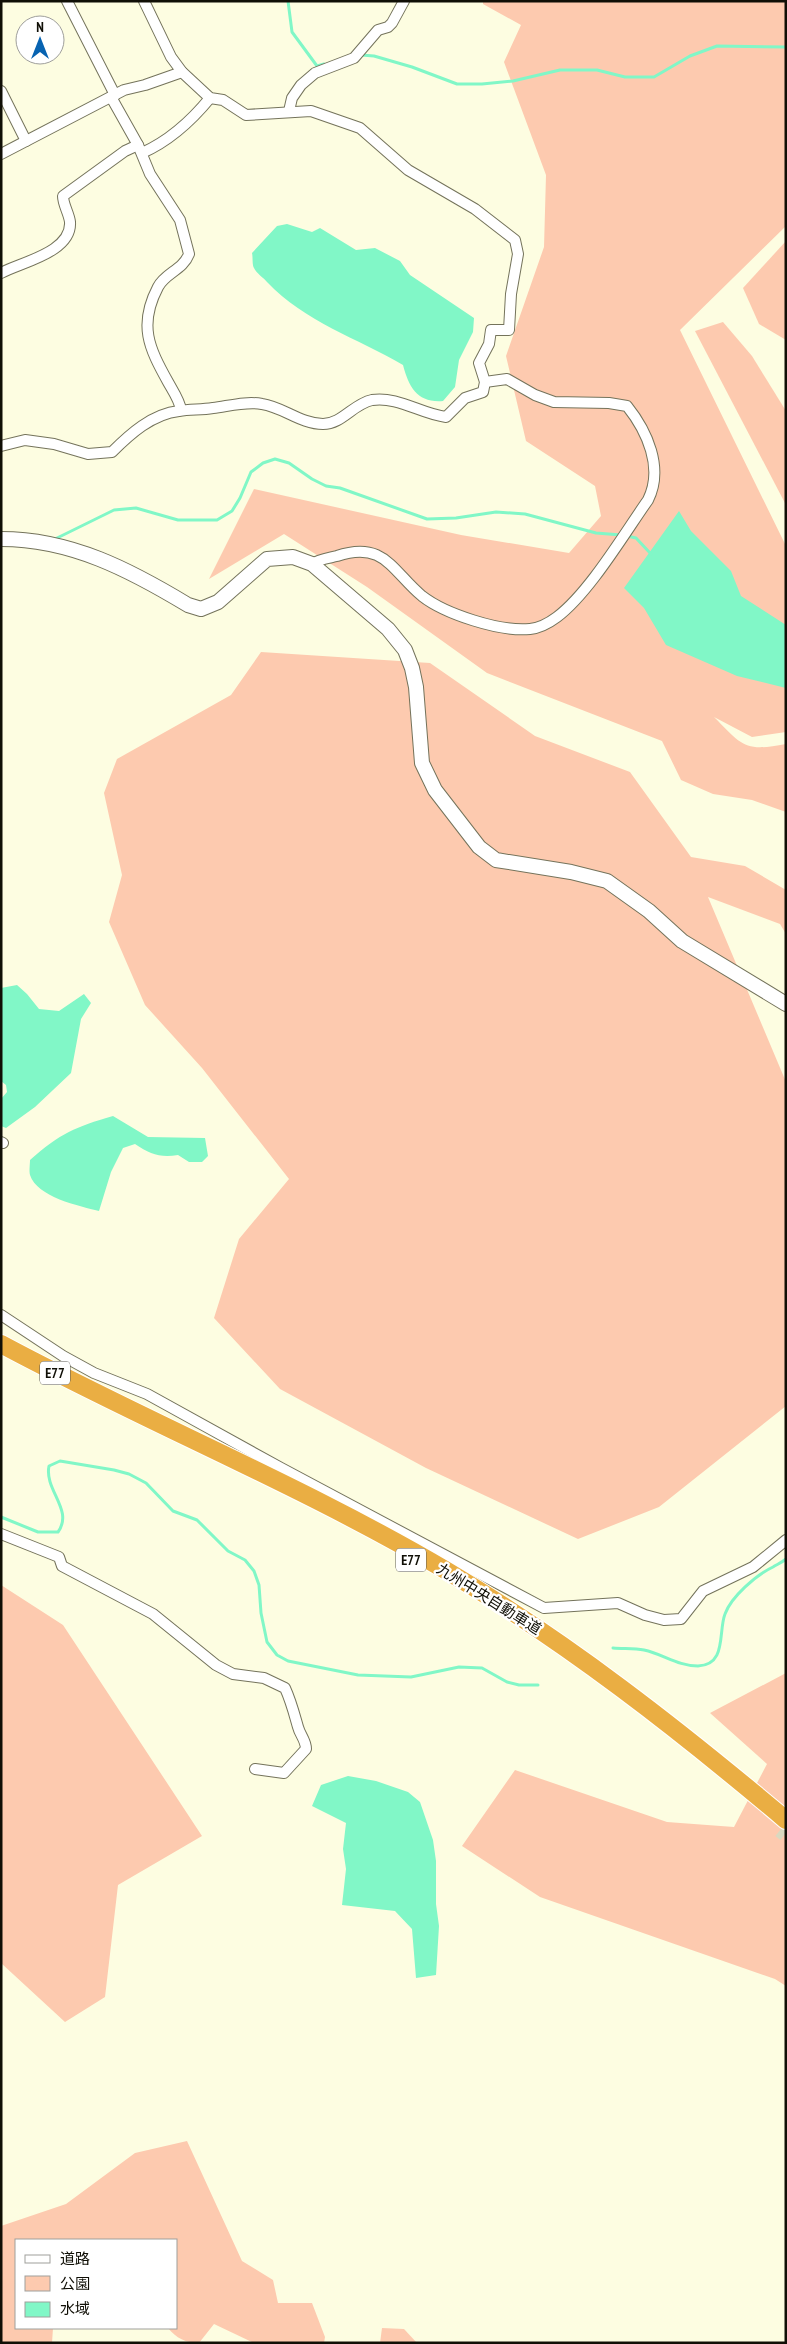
<svg xmlns="http://www.w3.org/2000/svg" width="787" height="2344" viewBox="0 0 787 2344" font-family="'PT Sans Narrow','Noto Sans JP',sans-serif">
  <style>
    .green { fill: #fdcaaf }
    .water { fill: #81f7c7 }
    .lines { fill: none; stroke-linecap: round; stroke-linejoin: round }
    .stream { stroke: #81f7c7; stroke-width: 3 }
    .highway-tunnel { stroke: #d9d9c0; stroke-width: 18; stroke-dasharray: 18 9; stroke-linecap: butt }
    .street-casing { stroke: #74735b; stroke-width: 12 }
    .secondary-casing { stroke: #74735b; stroke-width: 16 }
    .highway-casing { stroke: #fff; stroke-width: 20 }
    .street { stroke: #fff; stroke-width: 10 }
    .secondary { stroke: #fff; stroke-width: 14 }
    .highway { stroke: #eaae43; stroke-width: 18 }
    .labels { text-anchor: middle; stroke-width: 4.5; stroke-linejoin: round; paint-order: stroke }
    .shield { fill: #fff; stroke: #585751; stroke-width: 1 }
    .shield-label { font-size: 14px; font-weight: bold; fill: #100f06 }
    .street-label { font-size: 15px; fill: #100f06; stroke: #fff }
  </style>
  <rect width="100%" height="100%" fill="#fdfde1"/>
  <!-- green -->
  <g class="green">
    <path d="M483,1H786V226L680,330L786,546V732L752,737L714,717C743,746 744,752 786,744V812L752,800L713,794L681,780L662,741L487,673L367,587L284,534L209,579L254,489L461,535L569,553L601,516L595,486L526,441L506,356L544,247L546,175L504,62L521,25L483,4Z"/>
    <polygon points="786,241 786,340 759,324 743,288"/>
    <polygon points="723,322 752,356 786,411 786,505 695,331"/>
    <polygon points="261,652 430,663 535,736 630,772 691,857 745,866 786,890 786,934 780,924 708,897 786,1082 786,1406 659,1507 578,1539 426,1468 280,1389 214,1318 239,1239 289,1179 202,1068 145,1005 109,922 122,875 104,793 117,759 231,695"/>
    <polygon points="1,1585 63,1625 202,1836 118,1885 105,1997 65,2022 1,1963"/>
    <polygon points="786,1673 786,1986 775,1979 540,1897 462,1846 515,1770 667,1822 734,1827 767,1764 710,1713"/>
    <path d="M187,2141L242,2261L273,2280L278,2303H312L325,2337L324,2343H254L214,2324L199,2343C186,2343 176,2338 168,2328H176V2240H16V2328H53L52,2343H1V2226L66,2204L135,2153Z"/>
    <polygon points="382,2328 404,2329 417,2343 380,2343"/>
  </g>
  <!-- water -->
  <g class="water">
    <path d="M287,224L312,232L320,228L356,250L375,248L400,261L410,275L474,318L473,332L459,360L455,387L443,401C418,403 409,388 403,365C357,338 305,322 267,282C264,278 256,273 254,268C252,265 253,257 252,253L277,226Z"/>
    <polygon points="679,511 691,531 731,571 741,596 786,625 786,688 737,676 666,645 644,608 624,588"/>
    <polygon points="17,985 27,994 39,1009 59,1011 84,994 91,1003 81,1019 71,1073 35,1107 6,1128 1,1126 1,1099 7,1092 6,1085 1,1081 1,988"/>
    <path d="M113,1116L148,1137L205,1138L208,1156L202,1162H189L178,1155C160,1158 150,1154 135,1144L123,1148L111,1172L99,1211C79,1206 37,1197 30,1175C29,1171 30,1164 30,1160C61,1133 75,1127 113,1116Z"/>
    <polygon points="348,1776 376,1781 408,1792 420,1802 433,1840 436,1861 436,1904 439,1926 436,1975 416,1978 412,1929 395,1911 342,1905 346,1869 343,1849 346,1823 312,1806 321,1785"/>
  </g>
  <g class="lines">
    <!-- stream -->
    <g class="stream">
      <polyline points="288,1 292,32 317,66 324,64"/>
      <polyline points="361,55 374,56 412,67 457,84 482,84 513,81 560,70 597,70 625,77 654,77 690,56 717,46 786,47"/>
      <polyline points="627,536 636,538 651,554"/>
      <polyline points="53,540 114,510 136,508 178,520 217,520 232,511 240,498 251,472 263,463 275,459 289,463 312,479 326,486 340,488 427,519 456,518 496,512 525,514 596,533 621,535"/>
      <path d="M1,1517L38,1532H58C74,1510 44,1490 49,1466L60,1461L114,1470L129,1474L146,1483L173,1511L197,1520L228,1551L245,1560L254,1571L259,1585L261,1613L267,1642L277,1655L288,1661L358,1675L411,1677L459,1667L482,1668L507,1682L519,1685H538"/>
      <path d="M613,1648C623,1649 634,1648 644,1650C663,1654 678,1666 698,1666C727,1665 718,1632 725,1614C731,1597 756,1575 773,1567C778,1564 781,1563 786,1559"/>
    </g>
    <!-- highway-tunnel -->
    <polyline class="highway-tunnel" points="781,1829 786,1833"/>
    <!-- street casing -->
    <g class="street-casing">
      <g id="street">
        <polyline points="67,1 115,95"/>
        <polyline points="1,91 26,141"/>
        <polyline points="289,111 292,98 301,85 315,73 354,58 378,30 388,27 392,23 404,1"/>
        <path d="M138,145L150,174L180,220L189,254C183,270 165,273 158,287C138,325 149,348 168,382C173,391 180,401 181,410"/>
        <path d="M142,153C169,141 192,120 210,98"/>
        <polyline points="1,154 124,90 145,85 182,72"/>
        <path d="M1,273C22,262 72,252 70,222C69,213 63,205 63,196L125,151L138,145L111,97"/>
        <path d="M1,446L25,440L54,444L88,454L112,452C130,434 152,414 179,411C190,409 201,410 213,408C229,406 246,401 262,404C283,407 301,424 323,424C342,424 353,404 372,400C398,396 421,414 446,417L465,398L483,392L485,382L479,363L489,344L491,330H509L511,294L518,254L515,240L475,209L408,170L360,128L311,111L246,115L223,100L210,98L182,72L171,57L144,1"/>
        <path d="M312,564C319,559 329,558 337,556C384,540 392,571 422,596C445,614 500,632 530,629C540,628 549,623 557,617C589,593 624,534 648,500C664,468 647,431 627,406L609,403L554,402L535,395L507,379L485,382"/>
        <polyline points="1,1142 3,1143"/>
        <polyline points="1,1315 63,1356 94,1373 147,1394 281,1468 544,1608 618,1603 645,1615 664,1620 681,1619 703,1591 753,1567 786,1540"/>
        <path d="M1,1534L59,1557L62,1566L153,1614L216,1665L233,1674L264,1678L285,1688C291,1701 294,1713 298,1727C300,1735 306,1740 306,1749L284,1773L255,1769"/>
      </g>
    </g>
    <!-- secondary casing -->
    <g class="secondary-casing">
      <path id="secondary" d="M1,539C71,539 130,570 188,605L201,609L218,602L267,559L293,557L312,564L388,629L405,650L412,668L416,687L422,763L435,790L479,847L496,860L571,872L607,881L649,911L682,941L786,1004"/>
    </g>
    <!-- highway casing -->
    <g class="highway-casing">
      <path id="highway" d="M1,1344C148,1423 303,1486 447,1571C568,1643 678,1729 786,1820"/>
    </g>
    <!-- street -->
    <use href="#street" class="street"/>
    <!-- secondary -->
    <use href="#secondary" class="secondary"/>
    <!-- highway -->
    <use href="#highway" class="highway"/>
  </g>
  <g class="labels">
    <!-- shield labels -->
    <g class="shield">
      <rect x="40" y="1361.5" width="30" height="23" rx="4"/>
      <rect x="396" y="1548.5" width="30" height="23" rx="4"/>
    </g>
    <g class="shield-label">
      <text x="55" y="1378">E77</text>
      <text x="411" y="1565">E77</text>
    </g>
    <!-- street labels -->
    <g class="street-label">
      <text transform="translate(489 1599) rotate(32)" y="5">九州中央自動車道</text>
    </g>
  </g>
  <!-- border -->
  <rect width="787" height="2344" fill="none" stroke="#100f06" stroke-width="5"/>
  <!-- legend -->
  <rect x="15" y="2239" width="162" height="90" fill="#ffffff" stroke="#9f9f9b"/>
  <rect x="25" y="2255" width="25" height="8" fill="#ffffff" stroke="#9f9f9b"/>
  <text x="60" y="2264" font-size="15" fill="#100f06">道路</text>
  <rect x="25" y="2276" width="25" height="15" fill="#fdcaaf" stroke="#9f9f9b"/>
  <text x="60" y="2289" font-size="15" fill="#100f06">公園</text>
  <rect x="25" y="2302" width="25" height="15" fill="#81f7c7" stroke="#9f9f9b"/>
  <text x="60" y="2314" font-size="15" fill="#100f06">水域</text>
  <!-- north arrow -->
  <g transform="translate(40 40)"><circle r="24" fill="#ffffff" stroke="#9f9f9b"/>
  <path d="M0-4L9 19L0 12L-9 19Z" fill="#0763b1"/>
  <text y="-8" font-size="14" font-weight="bold" text-anchor="middle" fill="#100f06">N</text>
  </g>
</svg>
